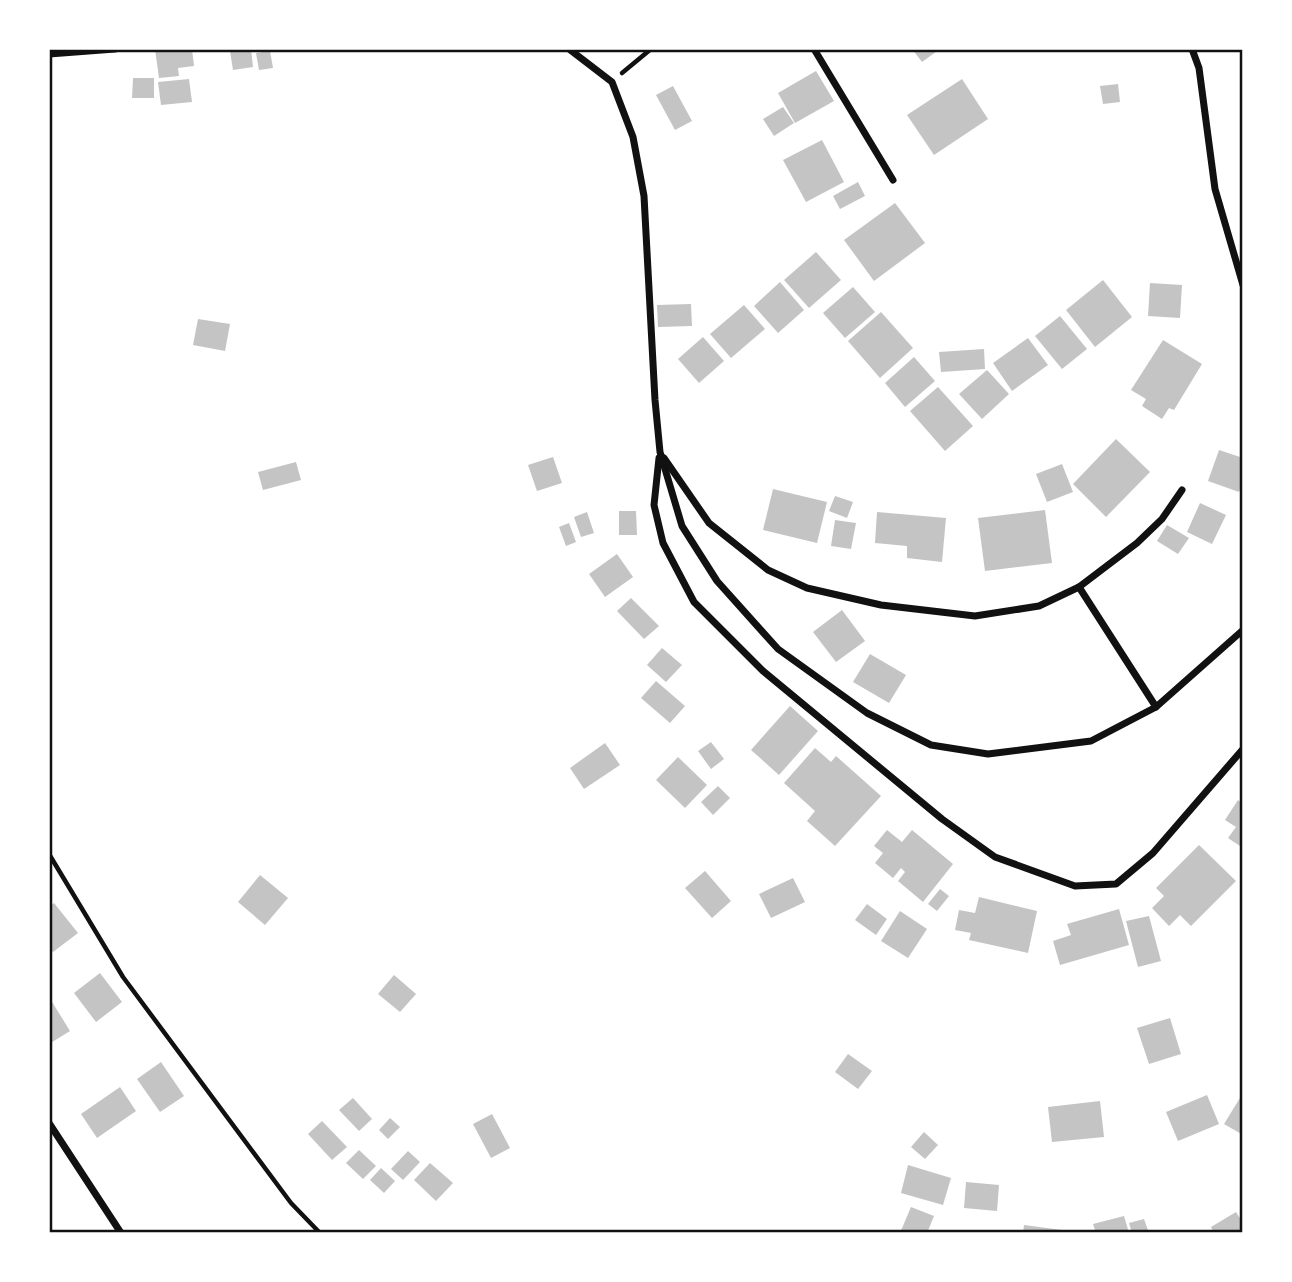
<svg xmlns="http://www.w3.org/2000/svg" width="1292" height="1282" viewBox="0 0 1292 1282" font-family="Quicksand,sans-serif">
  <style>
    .building { fill: #c4c4c4 }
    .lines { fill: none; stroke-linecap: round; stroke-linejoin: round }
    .path { stroke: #111; stroke-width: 4.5 }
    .minor { stroke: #111; stroke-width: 7 }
    .neatline { fill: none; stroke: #111; stroke-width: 2.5 }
  </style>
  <rect width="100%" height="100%" fill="#fff"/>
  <!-- building -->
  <g class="building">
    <polygon points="155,49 192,49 194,66 178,68 179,76 159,78"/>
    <polygon points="251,49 253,67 233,70 230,51"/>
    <polygon points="912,49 940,49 922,62"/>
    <polygon points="270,51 273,68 259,70 256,53"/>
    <polygon points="816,71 834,101 795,123 778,93"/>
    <polygon points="133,78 154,78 154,98 132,98"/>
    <polygon points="189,79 192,102 161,105 158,82"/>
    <polygon points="962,79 988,119 934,155 907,115"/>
    <polygon points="1118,84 1120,102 1103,104 1100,86"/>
    <polygon points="673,86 692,121 675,130 656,95"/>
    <polygon points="783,107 794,123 774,136 763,119"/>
    <polygon points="822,140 844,182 806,202 783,160"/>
    <polygon points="858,182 865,196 840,209 833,196"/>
    <polygon points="895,203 925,243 874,281 844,240"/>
    <polygon points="816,252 841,280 809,308 784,280"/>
    <polygon points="1103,280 1132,317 1095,347 1066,310"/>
    <polygon points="780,282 804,310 778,333 754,306"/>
    <polygon points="1150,283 1182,285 1180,318 1148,316"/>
    <polygon points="853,287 875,312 845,338 823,313"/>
    <polygon points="691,304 692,326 658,327 657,305"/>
    <polygon points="744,305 765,329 731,358 710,334"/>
    <polygon points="881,312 913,348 880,378 848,341"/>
    <polygon points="1060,316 1087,349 1062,369 1035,336"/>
    <polygon points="198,319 230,324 225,351 193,345"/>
    <polygon points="703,337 724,361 699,383 678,359"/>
    <polygon points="1028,338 1048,365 1012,391 993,363"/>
    <polygon points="1163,340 1202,364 1174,410 1169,408 1162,419 1142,406 1146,399 1131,390"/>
    <polygon points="984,349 985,369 941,372 939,352"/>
    <polygon points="914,357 935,381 905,407 885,383"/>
    <polygon points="987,370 1009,394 982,419 959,394"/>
    <polygon points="938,387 973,426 945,451 910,411"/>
    <polygon points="1116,439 1150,472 1106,517 1073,484"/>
    <polygon points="1219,450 1243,458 1243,480 1239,492 1208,481"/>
    <polygon points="553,457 562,483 537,491 528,465"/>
    <polygon points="296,462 301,480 263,490 258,472"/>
    <polygon points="1062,464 1073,492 1047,502 1036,474"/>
    <polygon points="773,489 827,502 817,543 763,530"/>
    <polygon points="835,496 853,502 847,518 829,511"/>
    <polygon points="1200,503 1226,515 1212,544 1187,532"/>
    <polygon points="1045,510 1052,563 985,571 978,518"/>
    <polygon points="619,511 636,511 637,535 619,535"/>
    <polygon points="587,512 594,533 581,537 574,517"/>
    <polygon points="877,512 946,518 942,562 907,558 907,546 875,543"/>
    <polygon points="835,520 856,523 851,549 831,546"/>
    <polygon points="569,523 576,542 566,546 559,527"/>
    <polygon points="1167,525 1189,538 1178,554 1157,541"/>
    <polygon points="617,554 633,577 605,597 589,574"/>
    <polygon points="631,598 659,626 644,639 617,611"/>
    <polygon points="842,610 865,641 836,662 813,632"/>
    <polygon points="662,648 682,665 666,682 647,665"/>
    <polygon points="870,654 906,675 889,703 853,682"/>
    <polygon points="656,681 685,706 670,723 641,698"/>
    <polygon points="790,706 818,731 779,775 751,750"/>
    <polygon points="711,742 724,759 711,769 698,751"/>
    <polygon points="605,743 620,765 584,789 570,768"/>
    <polygon points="815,748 831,762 836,756 881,796 835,846 807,821 815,811 784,783"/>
    <polygon points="678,757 707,785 685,808 656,780"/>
    <polygon points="718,786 730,798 713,815 701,802"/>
    <polygon points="1238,800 1243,804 1243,848 1228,838 1236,827 1225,820"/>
    <polygon points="887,830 902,842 912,830 953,864 923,902 898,881 905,872 901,868 893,878 875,863 883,853 874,846"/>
    <polygon points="1199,845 1236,881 1191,926 1180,915 1169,926 1152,908 1164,896 1156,888"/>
    <polygon points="705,871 731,901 712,918 685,888"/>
    <polygon points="260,875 288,898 265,925 238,902"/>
    <polygon points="793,878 805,902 771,918 759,894"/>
    <polygon points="940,889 949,896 937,911 928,904"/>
    <polygon points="979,897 1037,911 1028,953 969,940 971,933 955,930 959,910 975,913"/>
    <polygon points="54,903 78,933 53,952 49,947 49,907"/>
    <polygon points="867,904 887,919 876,935 855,920"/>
    <polygon points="1119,909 1129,945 1060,965 1053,941 1071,935 1067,924"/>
    <polygon points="900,911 927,929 908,958 881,941"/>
    <polygon points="1149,916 1161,961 1138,967 1126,921"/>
    <polygon points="100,973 122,1002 96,1022 74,993"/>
    <polygon points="394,975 416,994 400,1012 378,994"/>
    <polygon points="49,997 70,1031 49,1044"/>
    <polygon points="1170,1018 1181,1054 1149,1064 1137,1028"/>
    <polygon points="848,1054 872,1071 858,1089 835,1072"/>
    <polygon points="161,1062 184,1096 160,1112 137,1079"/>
    <polygon points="120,1087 136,1111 97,1138 81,1114"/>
    <polygon points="1243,1093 1243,1135 1224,1124"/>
    <polygon points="1207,1095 1219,1124 1178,1141 1166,1112"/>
    <polygon points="353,1098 372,1119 359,1131 339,1110"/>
    <polygon points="1100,1101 1104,1137 1052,1142 1048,1107"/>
    <polygon points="492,1114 510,1148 491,1158 473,1124"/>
    <polygon points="390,1118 400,1127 388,1139 379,1130"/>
    <polygon points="322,1121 347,1147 332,1160 308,1134"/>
    <polygon points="924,1132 938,1145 925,1159 911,1147"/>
    <polygon points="359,1150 376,1166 363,1179 346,1163"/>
    <polygon points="408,1151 420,1162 403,1180 391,1169"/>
    <polygon points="430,1163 453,1183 436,1201 414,1180"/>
    <polygon points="908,1165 951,1178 943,1205 901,1193"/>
    <polygon points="381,1168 395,1181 384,1193 370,1180"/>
    <polygon points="966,1182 999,1185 997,1211 964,1208"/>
    <polygon points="911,1207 934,1216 927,1233 900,1233"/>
    <polygon points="1236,1212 1243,1223 1243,1233 1214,1233 1211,1227"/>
    <polygon points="1124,1216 1129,1233 1096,1233 1093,1224"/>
    <polygon points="1144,1219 1149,1233 1132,1233 1129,1223"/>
    <polygon points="1024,1225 1062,1230 1061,1233 1023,1233"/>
  </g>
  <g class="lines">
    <!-- path -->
    <g class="path">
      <polyline points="622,73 651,49"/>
      <polyline points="49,854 123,977 291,1203 320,1233"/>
    </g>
    <!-- minor -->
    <g class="minor">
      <polyline points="569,49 612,82 633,137 644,196 655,400 660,452 682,526 717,581 778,649 867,713 931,745 988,754 1091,741 1156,707 1243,630"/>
      <polyline points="814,49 893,180"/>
      <polyline points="1192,49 1199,68 1215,189 1243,285"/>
      <polyline points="49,54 115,49"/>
      <polyline points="659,458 654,505 663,543 694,602 763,671 942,819 995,857 1075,886 1116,884 1153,853 1243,749"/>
      <polyline points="664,458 709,523 768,570 807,588 881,605 975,616 1039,606 1079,587 1137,543 1162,519 1182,490"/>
      <polyline points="1079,587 1156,707"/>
      <polyline points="49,1123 121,1233"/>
    </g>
  </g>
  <!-- border -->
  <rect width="1292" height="1282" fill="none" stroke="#ffffff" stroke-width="102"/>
  <rect x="51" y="51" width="1190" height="1180" class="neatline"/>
</svg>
